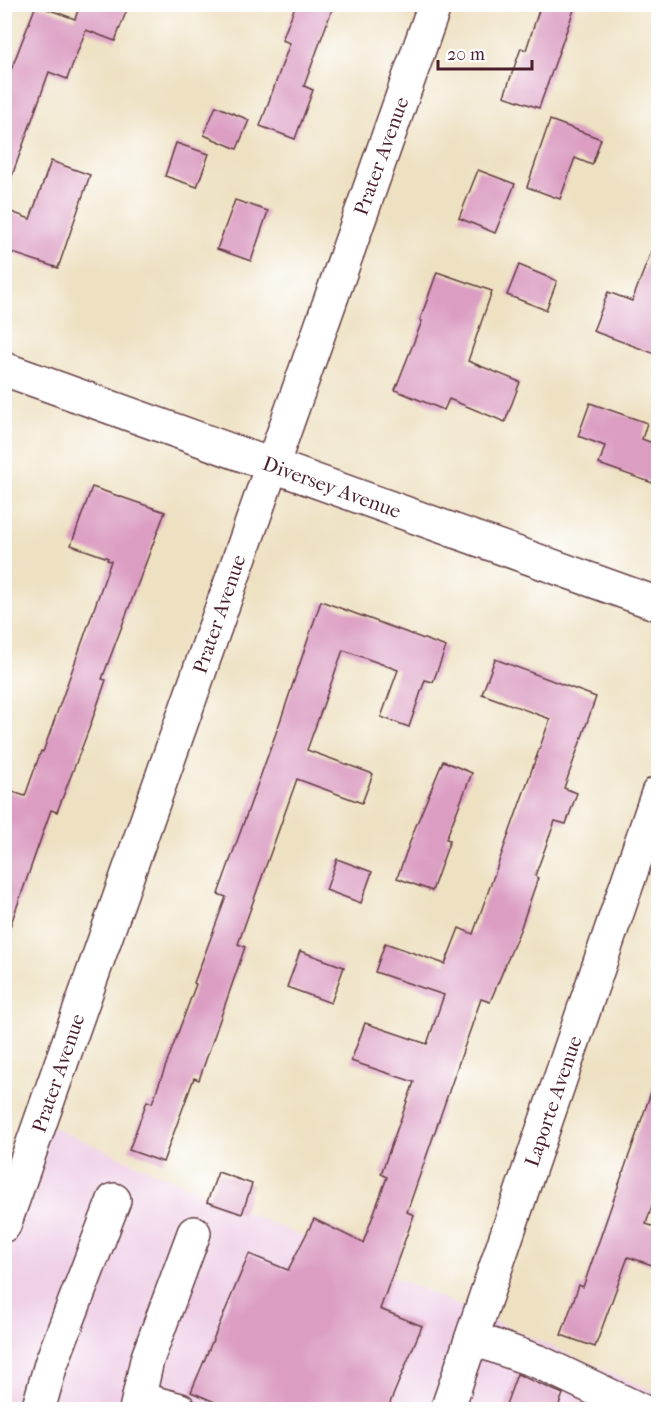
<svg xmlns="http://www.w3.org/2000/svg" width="663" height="1414" viewBox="0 0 663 1414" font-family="'IM FELL French Canon',serif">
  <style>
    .built { fill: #efd0e7 }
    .building { fill: #db9dc2 }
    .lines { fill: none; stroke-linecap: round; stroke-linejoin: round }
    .minor-casing { stroke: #633c42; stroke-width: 36 }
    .minor { stroke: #fff; stroke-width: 33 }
    .labels { text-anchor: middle; stroke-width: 5; stroke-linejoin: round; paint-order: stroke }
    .street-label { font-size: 20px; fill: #4a1f2b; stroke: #fff }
  </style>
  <rect width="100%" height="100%" fill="#fff"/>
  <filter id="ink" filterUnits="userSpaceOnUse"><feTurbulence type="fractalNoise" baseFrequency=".0167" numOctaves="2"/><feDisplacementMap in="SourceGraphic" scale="12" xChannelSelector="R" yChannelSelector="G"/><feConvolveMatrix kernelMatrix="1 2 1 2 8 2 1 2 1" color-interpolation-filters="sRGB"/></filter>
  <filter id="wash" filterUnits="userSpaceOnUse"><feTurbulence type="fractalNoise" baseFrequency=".008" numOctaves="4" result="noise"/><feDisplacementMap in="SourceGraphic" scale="24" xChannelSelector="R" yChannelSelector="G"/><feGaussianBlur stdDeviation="1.35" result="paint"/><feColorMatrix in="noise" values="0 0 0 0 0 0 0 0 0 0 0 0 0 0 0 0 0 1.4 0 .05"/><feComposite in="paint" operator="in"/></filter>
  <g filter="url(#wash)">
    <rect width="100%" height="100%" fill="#eee1c2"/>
    <!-- built -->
    <polygon class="built" points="41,1122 658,1393 658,1410 5,1410 5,1225"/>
    <g id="blocks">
      <!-- building -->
      <g class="building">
        <polygon points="80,4 129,4 115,41 86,30 67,79 49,72 8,187 4,186 4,88 36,5 75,19"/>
        <polygon points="296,4 334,4 304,86 313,90 295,139 260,126 290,43 282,40"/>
        <polygon points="541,4 576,4 539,108 504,96 521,48 526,50"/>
        <polygon points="216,106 249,120 237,149 204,135"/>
        <polygon points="550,120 601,139 592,165 575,158 560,199 527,187"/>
        <polygon points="176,143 209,154 197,187 165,176"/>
        <polygon points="51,161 90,175 58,268 4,250 4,209 30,219"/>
        <polygon points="478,170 515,184 495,233 459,218"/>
        <polygon points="235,200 268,211 251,261 217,249"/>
        <polygon points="656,239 658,239 658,355 593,331 608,292 632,301"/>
        <polygon points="519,265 557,281 546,310 507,295"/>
        <polygon points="437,272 492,291 468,361 520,382 505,422 449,399 444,410 395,390 422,321 420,320"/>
        <polygon points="590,403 647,423 642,439 658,445 658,485 599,464 605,446 578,436"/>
        <polygon points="92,487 165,512 102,679 106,680 89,729 57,812 51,810 8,932 4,931 4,789 25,796 41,751 43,752 111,561 107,560 108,558 71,545"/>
        <polygon points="321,601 446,647 433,682 425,680 409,727 381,717 398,670 343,650 307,750 373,774 362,803 297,779 238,944 245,947 216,1031 199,1080 194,1078 163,1162 129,1150 147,1101 152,1103 196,984 194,983 226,897 218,894 281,719"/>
        <polygon points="495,659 596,697 564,788 577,793 566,824 555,821 535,876 538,878 520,930 490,1002 481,999 407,1212 414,1215 380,1309 422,1326 387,1410 234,1410 191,1392 249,1254 288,1270 314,1219 363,1243 387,1177 381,1174 414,1082 351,1061 365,1023 427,1044 444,995 375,972 385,943 445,964 459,928 473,934 550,719 482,694"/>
        <polygon points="443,761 472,773 446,839 450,840 432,891 397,878 415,828"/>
        <polygon points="337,859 372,872 361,903 326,890"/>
        <polygon points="300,951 344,967 331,1003 287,987"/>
        <polygon points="655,1081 658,1082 658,1187 646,1224 658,1228 658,1267 628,1257 595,1347 561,1335 579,1285 583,1287"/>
        <polygon points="218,1172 252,1184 242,1214 207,1202"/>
        <polygon points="517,1374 563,1394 557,1410 504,1410"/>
      </g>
    </g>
  </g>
  <g filter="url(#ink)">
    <use href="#blocks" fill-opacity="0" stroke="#633c42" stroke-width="1.5"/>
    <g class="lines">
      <!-- minor casing -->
      <g class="minor-casing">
        <g id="minor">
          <polyline points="4,369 658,604"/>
          <polyline points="4,1225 435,4"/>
          <polyline points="472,1338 539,1362 640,1410"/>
          <polyline points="139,1399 180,1410"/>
          <polyline points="38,1410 51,1364 114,1200"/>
          <polyline points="136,1410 147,1360 194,1233"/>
          <polyline points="447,1410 658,793"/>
        </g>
      </g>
      <!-- minor -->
      <use href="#minor" class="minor"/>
    </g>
  </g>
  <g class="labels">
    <!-- street labels -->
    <g class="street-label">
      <text transform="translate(381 156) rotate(-70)" y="7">Prater Avenue</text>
      <text transform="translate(332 487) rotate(20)" y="7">Diversey Avenue</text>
      <text transform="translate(219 614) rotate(-71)" y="7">Prater Avenue</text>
      <text transform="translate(58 1073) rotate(-71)" y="7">Prater Avenue</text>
      <text transform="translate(553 1101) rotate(-71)" y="7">Laporte Avenue</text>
    </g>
  </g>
  <!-- margin -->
  <rect width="663" height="1414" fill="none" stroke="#fff" stroke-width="24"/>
  <!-- scale -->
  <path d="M438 60v9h94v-9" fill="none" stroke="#4a1f2b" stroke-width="3"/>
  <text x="447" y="60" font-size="18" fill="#4a1f2b" stroke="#ffffff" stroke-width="4.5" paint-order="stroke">20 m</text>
</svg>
